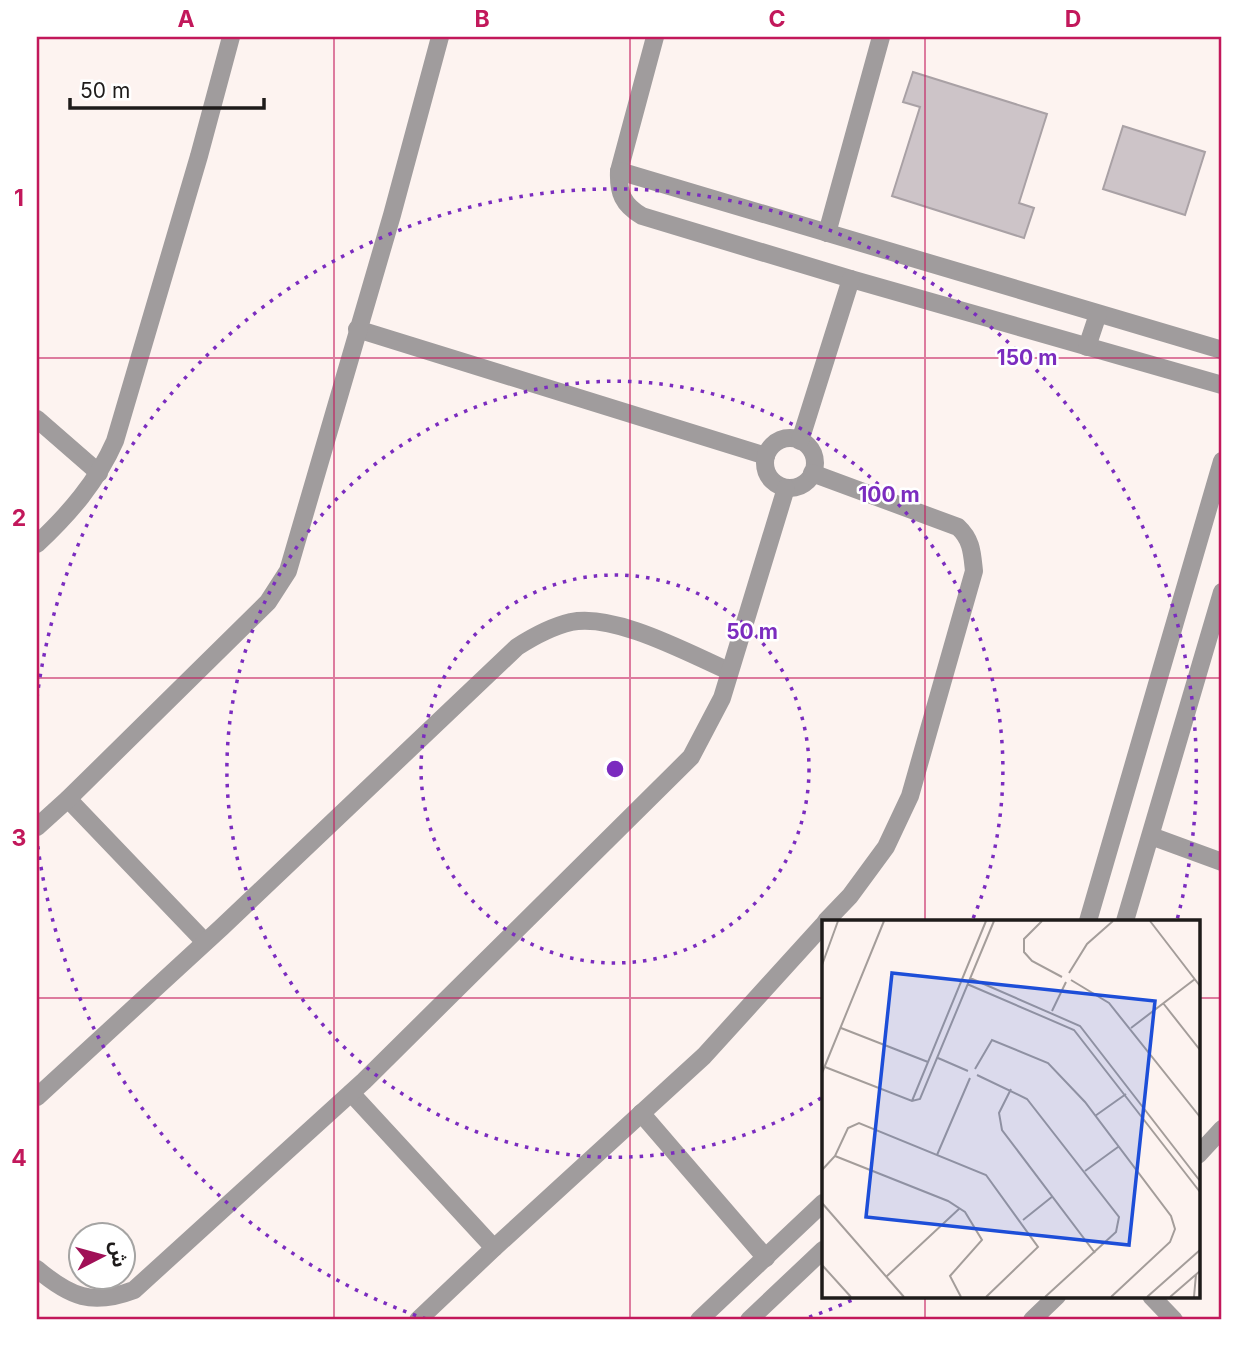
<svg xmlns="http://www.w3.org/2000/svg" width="1259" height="1357" viewBox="0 0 1259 1357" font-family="Inter,'Noto Sans Arabic',sans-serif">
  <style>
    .building { fill: #cdc4c8; stroke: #a9a1a5; stroke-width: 2 }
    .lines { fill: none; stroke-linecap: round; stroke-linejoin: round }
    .minor { stroke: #a09c9d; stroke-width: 18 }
    .grid { fill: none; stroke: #c2185b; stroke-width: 2; stroke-opacity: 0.55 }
    .ring { fill: none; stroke: #7b2cbf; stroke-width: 3.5; stroke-dasharray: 3.5 7 }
    .inset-road { fill: none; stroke: #a49d9a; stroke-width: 2 }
    .view { fill: #1d4ed8; fill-opacity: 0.15; stroke: #1d4ed8; stroke-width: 3.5 }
    .inset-edge { fill: none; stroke: #1e1b1a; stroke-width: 3.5 }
    .centre { fill: #7b2cbf; stroke: #fff; stroke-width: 3.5 }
    .ring-label { font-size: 21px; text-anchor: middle; font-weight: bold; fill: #7b2cbf; stroke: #fff; stroke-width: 5; stroke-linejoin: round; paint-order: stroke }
    .neatline { fill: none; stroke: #c2185b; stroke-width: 2.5 }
    .grid-label { font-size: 23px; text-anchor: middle; font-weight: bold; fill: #c2185b }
  </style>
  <rect width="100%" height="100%" fill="#fdf3f0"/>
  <!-- building -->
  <g class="building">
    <polygon points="913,72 1047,114 1019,203 1034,208 1024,238 892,196 920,107 903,102"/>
    <polygon points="1123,126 1205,152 1185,215 1103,189"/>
  </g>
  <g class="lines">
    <!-- minor -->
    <g class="minor">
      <path d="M655,37L619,171C618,193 623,205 642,216L851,279L1222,385"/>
      <polyline points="619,171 1222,350"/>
      <polyline points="827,233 881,37"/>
      <polyline points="357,329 766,456"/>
      <polyline points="1087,347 1098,314"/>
      <polyline points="37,419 99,473"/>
      <circle cx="790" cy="463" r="25"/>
      <polyline points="800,441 851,279"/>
      <path d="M812,473L958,527C972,540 972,553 974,571L910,796L886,847L850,896L826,921"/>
      <path d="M37,544C69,514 97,482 115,441L199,156L231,37"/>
      <polyline points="68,799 205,942"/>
      <polyline points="37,827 68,799 268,602 288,571 392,215 440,37"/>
      <polyline points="1151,836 1222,862"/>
      <polyline points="1088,921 1222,461"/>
      <polyline points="1125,921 1222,592"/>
      <polyline points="351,1093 494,1248"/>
      <path d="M37,1097L222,927L517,647C534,636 550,627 571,622C615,613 688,653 729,671"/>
      <polyline points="641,1113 766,1258"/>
      <polyline points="1198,1155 1222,1129"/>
      <path d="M37,1269C70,1297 92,1306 134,1290L364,1081L691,757L722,698L786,488"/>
      <polyline points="1151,1296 1174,1320"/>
      <polyline points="418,1320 494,1248 704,1056 823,925"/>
      <polyline points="699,1320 823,1203"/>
      <polyline points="749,1320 823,1250"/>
      <polyline points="1032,1320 1057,1296"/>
    </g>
  </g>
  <!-- grid -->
  <path class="grid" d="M334,37V1320M630,37V1320M925,37V921M37,358H1222M37,678H1222M37,998H823M1198,998H1222M925,1296V1320"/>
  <!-- distance rings -->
  <g class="ring">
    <circle cx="615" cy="769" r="194"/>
    <path d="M821 1098A388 388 0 1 1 972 921"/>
    <path d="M861 1296A582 582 0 0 1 804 1319M426 1319A582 582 0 0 1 37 840M37 698A582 582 0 1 1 1177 920"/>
  </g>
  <!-- overview -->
  <g transform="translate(822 920)">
    <rect width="378" height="378" fill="#fdf3f0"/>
    <path class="inset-road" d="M220,1L202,19V32L210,41L240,57M328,1L378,66M0,45L16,1M247,53L265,24L291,1M148,58L258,106L378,261M249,60L287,83L378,197M145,64L252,110L378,272M341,83L378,130M230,91L244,62M19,108L106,142M309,108L373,59M116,138L146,151M3,147L90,181L98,179L172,1M153,149L170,120L226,143L263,182L349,296L353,309L348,322L289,377M0,153L62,1M155,155L205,179L297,297L294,312L223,377M189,169L177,193L180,210L273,333M90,181L164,1M273,196L304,174M115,235L148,158M13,236L126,281L143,292L160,320L128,356L139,377M0,250L13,236L26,208L37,203L164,255L216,327L164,377M263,251L296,227M0,283L82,377M201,300L231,276M0,345L29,377M65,356L138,288M325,377L378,330M348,377L378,351M372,377L374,354"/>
    <path class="view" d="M70,53L333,81L307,325L44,297Z"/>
    <rect width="378" height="378" class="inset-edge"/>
  </g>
  <circle cx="615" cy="769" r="10" class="centre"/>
  <g class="ring-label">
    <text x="1027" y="365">150 m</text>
    <text x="889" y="502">100 m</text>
    <text x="752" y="639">50 m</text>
  </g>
  <!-- border -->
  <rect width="1259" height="1357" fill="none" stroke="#ffffff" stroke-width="77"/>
  <!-- north arrow -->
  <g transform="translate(102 1256) rotate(84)"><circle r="33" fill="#ffffff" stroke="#a5a4a3" stroke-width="2"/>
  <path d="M0-5L12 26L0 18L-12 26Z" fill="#a01057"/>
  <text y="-10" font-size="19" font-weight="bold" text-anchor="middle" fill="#1e1b1a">ش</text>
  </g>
  <!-- scale -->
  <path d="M70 98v10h194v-10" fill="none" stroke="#1e1b1a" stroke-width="3.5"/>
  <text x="80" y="98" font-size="21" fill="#1e1b1a" stroke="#ffffff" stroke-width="5" paint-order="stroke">50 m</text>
  <rect x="38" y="38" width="1182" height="1280" class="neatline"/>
  <g class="grid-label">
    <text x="186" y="27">A</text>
    <text x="482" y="27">B</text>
    <text x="777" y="27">C</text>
    <text x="1073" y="27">D</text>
    <text x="19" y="206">1</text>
    <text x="19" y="526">2</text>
    <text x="19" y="846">3</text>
    <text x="19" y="1166">4</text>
  </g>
</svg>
